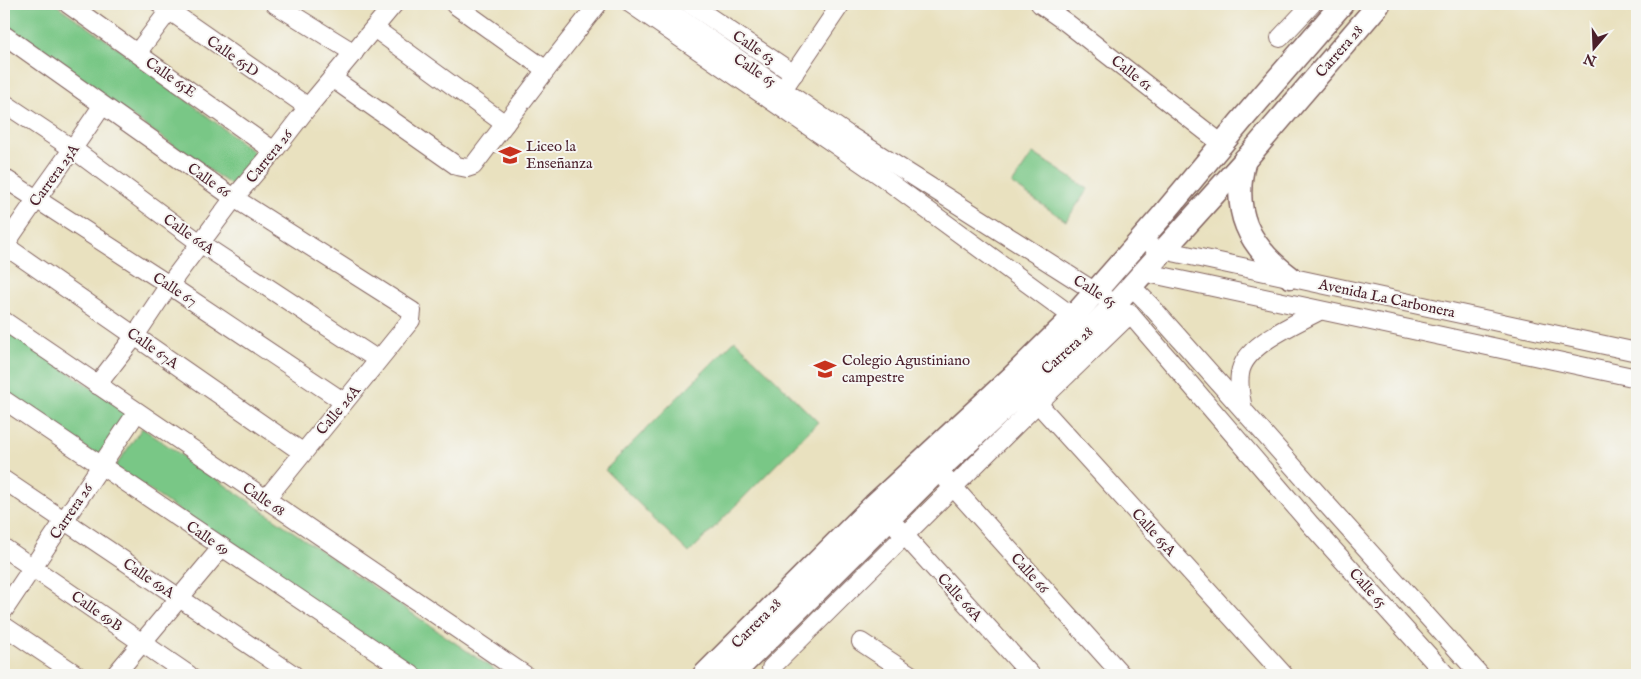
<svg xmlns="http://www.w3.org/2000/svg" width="1641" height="679" viewBox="0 0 1641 679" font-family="'IM FELL English',serif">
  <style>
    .green { fill: #79c786; stroke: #627358 }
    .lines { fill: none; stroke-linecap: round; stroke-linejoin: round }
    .minor-casing { stroke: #82635f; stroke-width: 20 }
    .major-casing { stroke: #82635f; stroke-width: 25 }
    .minor { stroke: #fff; stroke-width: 18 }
    .major { stroke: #fff; stroke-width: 22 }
    .labels { text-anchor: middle; stroke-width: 4; stroke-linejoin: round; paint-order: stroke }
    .street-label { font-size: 15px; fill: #4a1f2b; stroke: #f6f6f2 }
    .poi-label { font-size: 15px; fill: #4a1f2b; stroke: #f6f6f2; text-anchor: start }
  </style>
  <rect width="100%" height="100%" fill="#f6f6f2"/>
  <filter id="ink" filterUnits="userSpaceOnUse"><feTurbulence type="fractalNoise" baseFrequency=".02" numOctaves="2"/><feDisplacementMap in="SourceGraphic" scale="10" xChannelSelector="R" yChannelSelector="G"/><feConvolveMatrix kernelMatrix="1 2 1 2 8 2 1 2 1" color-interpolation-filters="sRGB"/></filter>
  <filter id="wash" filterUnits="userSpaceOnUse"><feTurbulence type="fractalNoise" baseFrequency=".0096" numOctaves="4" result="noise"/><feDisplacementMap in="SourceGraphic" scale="20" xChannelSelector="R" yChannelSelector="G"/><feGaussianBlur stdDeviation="1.12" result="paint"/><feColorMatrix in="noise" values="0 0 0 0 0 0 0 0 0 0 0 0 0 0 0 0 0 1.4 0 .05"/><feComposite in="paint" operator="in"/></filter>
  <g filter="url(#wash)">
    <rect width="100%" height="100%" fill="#e9e1bf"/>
    <!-- green -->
    <g class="green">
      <polygon points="4,4 55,4 132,58 259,156 234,187 4,28"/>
      <polygon points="1033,153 1088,189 1066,221 1012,184"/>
      <polygon points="4,329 129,413 99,457 4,392"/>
      <polygon points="735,340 818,422 689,553 605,470"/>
      <polygon points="142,428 502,675 423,675 115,467"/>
    </g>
  </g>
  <g filter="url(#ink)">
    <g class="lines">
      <!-- minor casing -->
      <g class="minor-casing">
        <g id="minor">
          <polyline points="68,4 274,151"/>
          <polyline points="160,4 308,107"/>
          <polyline points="275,4 354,53"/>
          <polyline points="454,4 546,70"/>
          <polyline points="631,4 881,176 1083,324"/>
          <polyline points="659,4 847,134 1130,314 1311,525 1446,675"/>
          <polyline points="690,4 794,74"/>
          <polyline points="1040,4 1067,23 1222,144"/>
          <polyline points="374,28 505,124"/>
          <polyline points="4,35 234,198 412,311 411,320 265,500"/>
          <polyline points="1280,38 1312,4"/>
          <polyline points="137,53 174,4"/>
          <polyline points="332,78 457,166 467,168 473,166 546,70 598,4"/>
          <polyline points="788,82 841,4"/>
          <polyline points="4,103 73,149 200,243 378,360"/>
          <polyline points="4,178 169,285 344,402"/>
          <polyline points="4,245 302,452"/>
          <path d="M5,245C36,198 71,153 102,106"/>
          <polyline points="1154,248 1637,352"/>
          <polyline points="1143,272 1637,378"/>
          <polyline points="1131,286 1149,304 1330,508 1480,675"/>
          <polyline points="4,321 525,675"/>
          <polyline points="97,385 135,336 169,285 234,198 274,151 308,107 394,4"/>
          <polyline points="1031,396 1284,675"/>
          <polyline points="4,400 412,675"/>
          <path d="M1243,409C1241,398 1238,386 1240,374C1243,345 1296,324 1319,311"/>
          <polyline points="945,478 1122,675"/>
          <polyline points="4,480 294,675"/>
          <polyline points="897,527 1031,675"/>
          <polyline points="4,548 189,675"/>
          <polyline points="4,610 137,412"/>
          <polyline points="4,626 77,675"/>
          <polyline points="861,642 911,675"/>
          <polyline points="771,668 1038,403 1130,314"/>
          <polyline points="115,675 222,547"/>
        </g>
      </g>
      <!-- major casing -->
      <g class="major-casing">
        <g id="major">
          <path d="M1245,159C1231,211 1248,246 1290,277"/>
          <polyline points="704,675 874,505 1011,378 1073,317 1161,217 1241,121 1342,4"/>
          <polyline points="732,675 938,470 1090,329 1115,304 1246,159 1379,4"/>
        </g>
      </g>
      <!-- minor -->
      <use href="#minor" class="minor"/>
      <!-- major -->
      <use href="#major" class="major"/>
    </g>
  </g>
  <!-- icons -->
  <defs>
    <g id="school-bare" transform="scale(1.725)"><path d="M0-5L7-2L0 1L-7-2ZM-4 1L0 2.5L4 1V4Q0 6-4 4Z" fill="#c8321e" stroke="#f6f6f2" stroke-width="2.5" paint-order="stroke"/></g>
  </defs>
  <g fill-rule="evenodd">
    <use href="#school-bare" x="510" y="155"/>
    <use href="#school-bare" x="825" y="369"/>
  </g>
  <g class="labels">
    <!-- street labels -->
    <g class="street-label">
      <text transform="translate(754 47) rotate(34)" y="5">Calle 63</text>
      <text transform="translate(1339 51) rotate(-49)" y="5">Carrera 28</text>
      <text transform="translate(233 56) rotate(35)" y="5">Calle 65D</text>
      <text transform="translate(755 70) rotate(34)" y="5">Calle 65</text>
      <text transform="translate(1132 73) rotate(38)" y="5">Calle 61</text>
      <text transform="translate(171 77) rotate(35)" y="5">Calle 65E</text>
      <text transform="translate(269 156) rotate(-51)" y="5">Carrera 26</text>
      <text transform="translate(54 175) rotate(-54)" y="5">Carrera 25A</text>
      <text transform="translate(209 180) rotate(35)" y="5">Calle 66</text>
      <text transform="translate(189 234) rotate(35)" y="5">Calle 66A</text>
      <text transform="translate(175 289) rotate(33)" y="5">Calle 67</text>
      <text transform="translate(1095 291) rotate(32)" y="5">Calle 65</text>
      <text transform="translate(1387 298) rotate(12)" y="5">Avenida La Carbonera</text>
      <text transform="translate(153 348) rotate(35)" y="5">Calle 67A</text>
      <text transform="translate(1067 350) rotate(-42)" y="5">Carrera 28</text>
      <text transform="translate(338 410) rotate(-50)" y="5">Calle 26A</text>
      <text transform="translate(264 499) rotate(34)" y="5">Calle 68</text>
      <text transform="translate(71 511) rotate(-56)" y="5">Carrera 26</text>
      <text transform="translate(1154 532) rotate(48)" y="5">Calle 65A</text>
      <text transform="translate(208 538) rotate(34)" y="5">Calle 69</text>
      <text transform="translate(1030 573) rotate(48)" y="5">Calle 66</text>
      <text transform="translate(149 578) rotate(34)" y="5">Calle 69A</text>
      <text transform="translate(1368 588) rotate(48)" y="5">Calle 65</text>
      <text transform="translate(960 597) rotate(48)" y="5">Calle 66A</text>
      <text transform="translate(97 611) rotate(35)" y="5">Calle 69B</text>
      <text transform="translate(756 623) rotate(-45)" y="5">Carrera 28</text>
    </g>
    <!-- poi labels -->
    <g class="poi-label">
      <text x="526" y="151">Liceo la<tspan x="526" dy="17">Enseñanza</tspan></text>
      <text x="842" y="365">Colegio Agustiniano<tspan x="842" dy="17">campestre</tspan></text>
    </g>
  </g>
  <!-- margin -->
  <rect width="1641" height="679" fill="none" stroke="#f6f6f2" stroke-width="20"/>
  <!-- north arrow -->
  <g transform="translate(1594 48) rotate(199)" stroke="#f6f6f2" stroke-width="4" paint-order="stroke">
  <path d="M0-4L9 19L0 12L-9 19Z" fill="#4a1f2b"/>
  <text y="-8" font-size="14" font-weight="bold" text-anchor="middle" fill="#4a1f2b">N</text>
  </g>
</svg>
